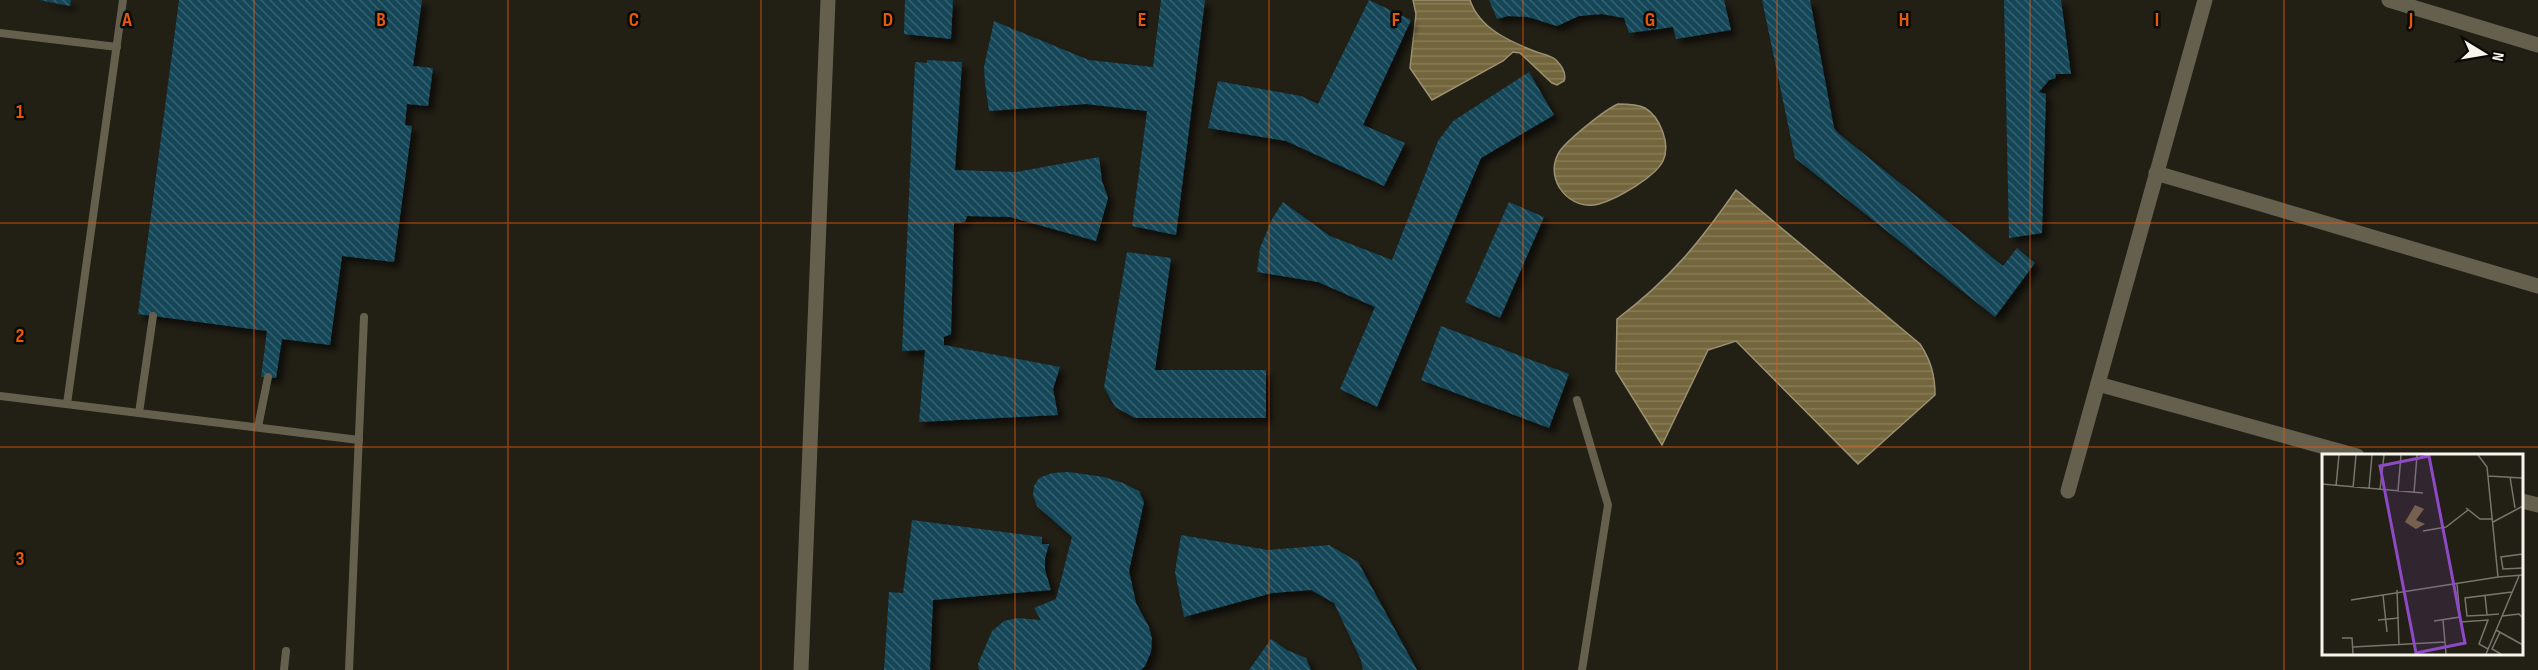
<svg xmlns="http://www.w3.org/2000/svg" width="2538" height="670" viewBox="0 0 2538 670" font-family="'Sofia Sans Condensed',sans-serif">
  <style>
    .water { fill: url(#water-rules); stroke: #9b9172; stroke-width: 1.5 }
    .building { fill: url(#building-back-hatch); filter: url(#shadow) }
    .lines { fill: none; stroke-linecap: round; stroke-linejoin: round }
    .service { stroke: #655f4e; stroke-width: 8 }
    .minor { stroke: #655f4e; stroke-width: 15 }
    .grid { fill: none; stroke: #e8590c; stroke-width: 1.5; stroke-opacity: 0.55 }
    .inset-road { fill: none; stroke: #77756c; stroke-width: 1.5 }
    .view { fill: #8e4ac6; fill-opacity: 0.15; stroke: #8e4ac6; stroke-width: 3 }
    .inset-edge { fill: none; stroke: #f7f5ee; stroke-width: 3 }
    .grid-label { font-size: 20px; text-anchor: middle; font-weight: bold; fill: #e8590c; stroke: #0a0905; stroke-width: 5; stroke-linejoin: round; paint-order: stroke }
  </style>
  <defs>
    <pattern id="water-rules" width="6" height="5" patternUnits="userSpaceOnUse" patternTransform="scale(1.5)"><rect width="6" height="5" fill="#73663d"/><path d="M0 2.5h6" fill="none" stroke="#887c59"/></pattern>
    <pattern id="building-back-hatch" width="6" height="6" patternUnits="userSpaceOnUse" patternTransform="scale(1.5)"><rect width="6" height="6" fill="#134658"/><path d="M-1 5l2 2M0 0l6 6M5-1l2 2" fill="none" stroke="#366170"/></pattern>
    <filter id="shadow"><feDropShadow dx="5.5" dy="5.5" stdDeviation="3" flood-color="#0009"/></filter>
  </defs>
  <rect width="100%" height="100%" fill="#221f15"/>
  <!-- water -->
  <g class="water">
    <path d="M1413,0H1470C1479,28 1509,41 1534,51C1541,54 1551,55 1556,60C1562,66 1567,73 1564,81L1557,85L1552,83L1520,53L1513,52L1503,61L1432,100L1410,68L1416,14Z"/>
    <path d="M1618,104C1627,104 1637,104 1645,108C1660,117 1671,144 1663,161C1655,177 1617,199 1599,204C1571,212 1544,181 1558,154C1564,142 1606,109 1618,104Z"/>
    <path d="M1736,190L1920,344C1931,361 1935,375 1935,395L1858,464L1736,341L1708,350L1662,445L1616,371L1617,319C1669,280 1700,242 1736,190Z"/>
  </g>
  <!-- building -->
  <g class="building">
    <polygon points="39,0 71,0 70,6"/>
    <polygon points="179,0 422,0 413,66 433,68 428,106 407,104 405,125 412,126 394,262 342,256 330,345 282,339 276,378 261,377 267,331 138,314"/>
    <polygon points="905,0 953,0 951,39 904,34"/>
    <polygon points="1161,0 1205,0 1176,235 1132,226 1147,111 1086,104 989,111 985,83 984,67 994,21 1089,60 1153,67"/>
    <polygon points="1369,0 1411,20 1363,125 1405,143 1384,186 1286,141 1208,128 1218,81 1301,96 1318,104"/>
    <polygon points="1489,0 1724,0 1731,30 1676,39 1673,27 1629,33 1624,18 1602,14 1579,16 1557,26 1528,17 1508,16 1497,19"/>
    <polygon points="1762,0 1810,0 1834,128 1838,133 2003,266 2017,248 2035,263 1995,317 1795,158"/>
    <polygon points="2004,0 2061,0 2071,74 2055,74 2056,78 2049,80 2039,92 2046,94 2042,233 2009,238"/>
    <polygon points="927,60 962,62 955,170 1016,172 1099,157 1102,181 1108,198 1096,241 1010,217 967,216 965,222 954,223 951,334 944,337 944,345 1060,367 1053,389 1058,415 919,422 925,350 902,351 915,62 927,63"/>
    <polygon points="1529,72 1554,115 1481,158 1377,407 1340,389 1375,307 1318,282 1257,272 1260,248 1272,219 1283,202 1330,236 1392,260 1438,141 1453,121"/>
    <polygon points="1509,202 1544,217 1500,318 1465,302"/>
    <polygon points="1127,252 1171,258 1155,370 1266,370 1266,418 1135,418 1115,407 1104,387"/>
    <polygon points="1441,326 1569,374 1549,428 1421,380"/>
    <polygon points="1069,472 1104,477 1123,483 1139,491 1144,502 1129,571 1136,603 1149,627 1152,639 1151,652 1145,666 1141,670 979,670 978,664 992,631 1004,621 1017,618 1041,620 1034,608 1056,599 1072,537 1037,506 1033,495 1034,486 1039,478 1052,473"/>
    <polygon points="912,520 1042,537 1042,544 1049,544 1045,558 1045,570 1051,590 933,600 930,670 884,670 889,592 903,593"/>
    <polygon points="1181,535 1268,550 1329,545 1358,562 1417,670 1363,670 1361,660 1334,603 1311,590 1272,593 1184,617 1175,572"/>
    <polygon points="1271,639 1287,650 1306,658 1311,670 1249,670"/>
  </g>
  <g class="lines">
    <!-- service -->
    <g class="service">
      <polyline points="0,33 117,47"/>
      <polyline points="0,396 359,440"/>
      <polyline points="1577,400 1608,505 1582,670"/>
      <polyline points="67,404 123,0"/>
      <polyline points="139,413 153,316"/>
      <polyline points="258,427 268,377"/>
      <polyline points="284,670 286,651"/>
      <polyline points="349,670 364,317"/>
    </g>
    <!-- minor -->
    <g class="minor">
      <polyline points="2389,0 2538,45"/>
      <polyline points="2156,173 2538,286"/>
      <polyline points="2098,384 2357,456"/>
      <polyline points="2068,491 2205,0"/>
      <polyline points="2522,501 2538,505"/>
      <polyline points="801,670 828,0"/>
    </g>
  </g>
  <!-- grid -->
  <path class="grid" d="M254,0V670M508,0V670M761,0V670M1015,0V670M1269,0V670M1523,0V670M1777,0V670M2030,0V670M2284,0V670M0,223H2538M0,447H2538"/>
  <!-- overview -->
  <g transform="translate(2322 454)">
    <rect width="201" height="201" fill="#221f15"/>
    <path d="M93,51L102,55L94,66L103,70L94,75L83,68Z" fill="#73663d"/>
    <path class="inset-road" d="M156,1L165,13L176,123L201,121M166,22L201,24M188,23L193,54M0,30L101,39M14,32L17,1M31,34L34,1M47,35L50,1M58,36L62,1M76,37L79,1M92,39L95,1M144,54L158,65H170M171,68L201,52M101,77L124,73L146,56M201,100L179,103L181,115L201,114M75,136L77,191M61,141L65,178M163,141L165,161L177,160M29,146L176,123M165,161L145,162L143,144L190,138M180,162L197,160L201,164M56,166L77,164M121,166L124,200M112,167L138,163L135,130M138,168L166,166L157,190L166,195M174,176L201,191M178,178L170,195L179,200M20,184H30L31,200M31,193L123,188M164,200L197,122"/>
    <path class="view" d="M107,2L143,189L94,199L58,12Z"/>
    <rect width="201" height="201" class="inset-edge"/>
  </g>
  <g class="grid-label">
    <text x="127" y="26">A</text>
    <text x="381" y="26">B</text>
    <text x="634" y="26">C</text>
    <text x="888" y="26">D</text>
    <text x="1142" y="26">E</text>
    <text x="1396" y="26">F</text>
    <text x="1650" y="26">G</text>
    <text x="1904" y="26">H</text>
    <text x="2157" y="26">I</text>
    <text x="2411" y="26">J</text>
    <text x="20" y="118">1</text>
    <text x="20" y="342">2</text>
    <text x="20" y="565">3</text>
  </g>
  <!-- north arrow -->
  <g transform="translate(2484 54) rotate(101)" stroke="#0a0905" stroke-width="4.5" paint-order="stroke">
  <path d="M0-4.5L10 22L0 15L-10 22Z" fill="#f7f5ee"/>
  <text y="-9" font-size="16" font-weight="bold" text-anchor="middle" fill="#f7f5ee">N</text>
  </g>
</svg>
